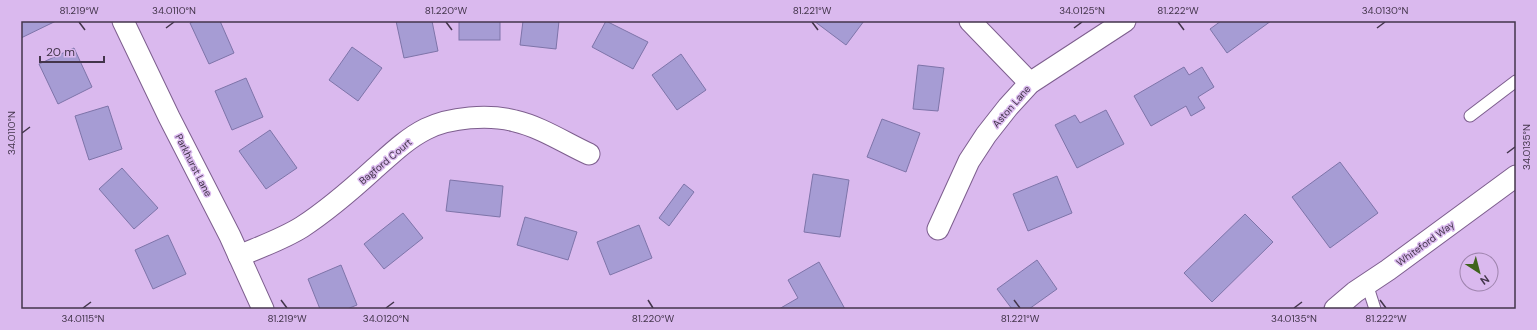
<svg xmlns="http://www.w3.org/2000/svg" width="1537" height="330" viewBox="0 0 1537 330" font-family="'DM Sans',sans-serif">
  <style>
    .building { fill: #a69cd4; stroke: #7e74a9 }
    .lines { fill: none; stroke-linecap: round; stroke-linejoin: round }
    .lane-casing { stroke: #7d5e8e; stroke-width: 13 }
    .street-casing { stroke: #7d5e8e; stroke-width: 23 }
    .lane { stroke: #fff; stroke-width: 11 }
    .street { stroke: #fff; stroke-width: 21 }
    .ticks { fill: none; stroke: #43354b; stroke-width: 1.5 }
    .labels { text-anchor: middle; stroke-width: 3; stroke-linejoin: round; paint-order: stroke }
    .street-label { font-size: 10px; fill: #43354b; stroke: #dab9ee }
    .neatline { fill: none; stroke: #43354b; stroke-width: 1.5 }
    .ticks-label { font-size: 10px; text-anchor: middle; fill: #43354b }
  </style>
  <rect width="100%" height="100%" fill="#dab9ee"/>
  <!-- building -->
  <g class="building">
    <polygon points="21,21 56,21 21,38"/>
    <polygon points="194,21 220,21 234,53 209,64 190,23"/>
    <polygon points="396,21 432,21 438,51 404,58"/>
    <rect x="459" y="21" width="41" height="19"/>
    <polygon points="523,21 559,21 556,49 520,45"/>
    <polygon points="606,21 648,42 633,69 592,47"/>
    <polygon points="814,21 864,21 846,45"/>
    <polygon points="1221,21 1271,21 1227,53 1210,29"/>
    <polygon points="352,47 382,68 358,101 329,80"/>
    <polygon points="74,48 92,87 58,104 39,64"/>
    <polygon points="681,54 706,90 677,110 652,75"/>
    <polygon points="918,65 944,68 938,111 913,109"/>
    <polygon points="1184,67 1189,75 1202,67 1214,87 1198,97 1205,108 1191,116 1186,106 1151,126 1134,96"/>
    <polygon points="246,78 263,117 232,130 215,91"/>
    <polygon points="108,106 122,149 89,160 75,116"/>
    <polygon points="1106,110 1124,144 1077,168 1055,125 1075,115 1080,123"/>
    <polygon points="882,119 920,133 906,172 867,157"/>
    <polygon points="270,130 297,168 266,189 239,151"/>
    <polygon points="1340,162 1378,213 1330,248 1292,197"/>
    <polygon points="122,168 158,208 134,229 99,189"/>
    <polygon points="813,174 849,180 840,237 804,232"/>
    <polygon points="1057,176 1072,213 1028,231 1013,194"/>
    <polygon points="450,180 503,186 500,217 446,211"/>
    <polygon points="684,184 694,192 669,226 659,218"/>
    <polygon points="403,213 423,238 384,269 364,244"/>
    <polygon points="1245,214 1273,242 1212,302 1184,273"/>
    <polygon points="525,217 577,232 568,260 517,245"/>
    <polygon points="639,225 652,258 610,275 597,242"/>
    <polygon points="168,235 186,274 153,289 135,250"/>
    <polygon points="1037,260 1057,289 1029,309 1012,309 997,289"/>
    <polygon points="819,262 845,309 779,309 798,298 788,280"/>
    <polygon points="341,265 357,305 347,309 320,309 308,279"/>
  </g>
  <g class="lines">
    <!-- lane casing -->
    <g class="lane-casing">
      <g id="lane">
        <polyline points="1470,116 1516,81"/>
        <polyline points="1367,284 1375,309"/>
      </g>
    </g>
    <!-- street casing -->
    <g class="street-casing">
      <g id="street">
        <polyline points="123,21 169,117 230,236 263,309"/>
        <polyline points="970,21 1030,83"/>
        <polyline points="938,229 969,161 986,135 1008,107 1030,83 1125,21"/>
        <path d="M239,256C260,247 283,239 302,227C328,210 351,190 373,170C390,155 406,139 426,129C450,117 489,114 515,121C541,127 565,143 589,154"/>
        <polyline points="1335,309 1355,292 1388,270 1516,176"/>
      </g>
    </g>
    <!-- lane -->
    <use href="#lane" class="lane"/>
    <!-- street -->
    <use href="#street" class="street"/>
  </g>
  <!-- ticks -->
  <path class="ticks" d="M79,22L85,30M446,22L452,30M812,22L818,30M1178,22L1184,30M166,28L174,22M1074,28L1082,22M1377,28L1385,22M22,133L30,127M1507,153L1515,147M281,300L287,308M648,300L653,308M1014,300L1020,308M1380,300L1386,308M83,308L91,302M386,308L394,302M1294,308L1302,302"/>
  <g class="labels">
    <!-- street labels -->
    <g class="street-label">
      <text transform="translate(1011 106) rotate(-49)" y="4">Aston Lane</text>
      <text transform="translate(385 161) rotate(-40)" y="4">Bagford Court</text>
      <text transform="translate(194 165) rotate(63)" y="4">Parkhurst Lane</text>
      <text transform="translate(1425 243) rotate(-36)" y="4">Whiteford Way</text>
    </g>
  </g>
  <!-- border -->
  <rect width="1537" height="330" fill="none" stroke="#dab9ee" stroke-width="44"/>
  <!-- north arrow -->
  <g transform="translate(1479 272) rotate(144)"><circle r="19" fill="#dab9ee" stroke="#9e84ad"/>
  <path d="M0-3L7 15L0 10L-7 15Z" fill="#3f631c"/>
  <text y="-6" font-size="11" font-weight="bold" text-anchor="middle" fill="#43354b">N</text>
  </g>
  <!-- scale -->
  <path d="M40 56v6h64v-6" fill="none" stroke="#43354b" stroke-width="2"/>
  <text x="46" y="56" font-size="12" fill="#43354b" stroke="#dab9ee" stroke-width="3" paint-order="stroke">20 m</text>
  <rect x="22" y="22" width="1493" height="286" class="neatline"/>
  <g class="ticks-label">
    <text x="79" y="14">81.219°W</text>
    <text x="174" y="14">34.0110°N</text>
    <text x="446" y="14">81.220°W</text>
    <text x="812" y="14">81.221°W</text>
    <text x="1082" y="14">34.0125°N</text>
    <text x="1178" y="14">81.222°W</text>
    <text x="1385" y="14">34.0130°N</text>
    <text transform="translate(11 133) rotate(-90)" y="4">34.0110°N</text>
    <text transform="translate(1526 147) rotate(-90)" y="4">34.0135°N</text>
    <text x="83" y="322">34.0115°N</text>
    <text x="287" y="322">81.219°W</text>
    <text x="386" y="322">34.0120°N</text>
    <text x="653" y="322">81.220°W</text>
    <text x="1020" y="322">81.221°W</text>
    <text x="1294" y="322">34.0135°N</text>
    <text x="1386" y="322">81.222°W</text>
  </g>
</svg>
